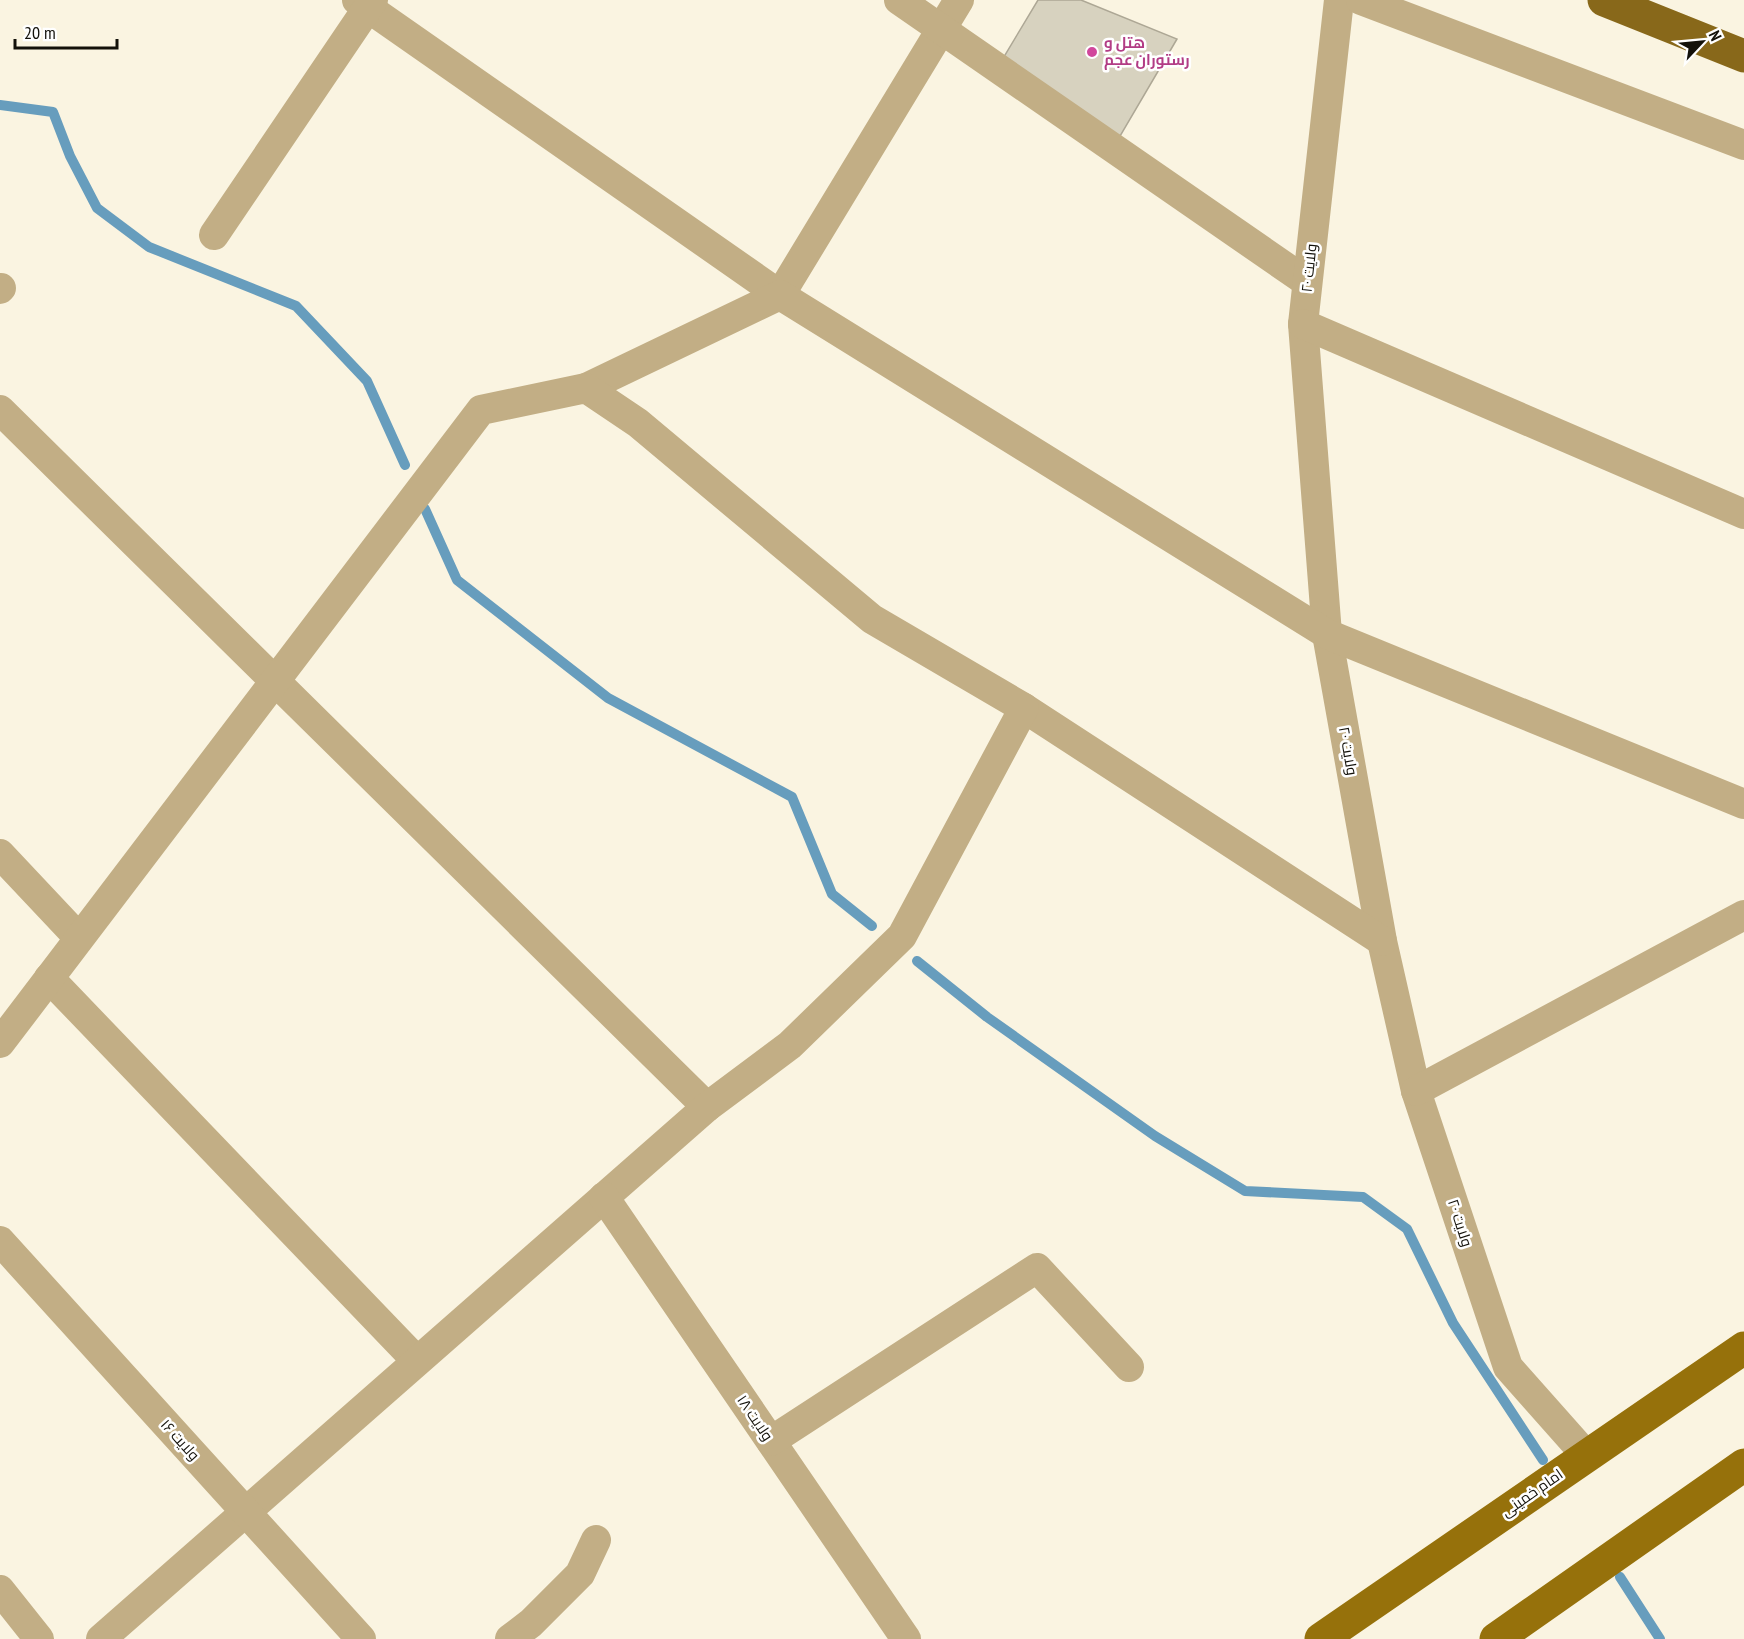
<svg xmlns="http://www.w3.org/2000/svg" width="1744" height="1639" viewBox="0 0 1744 1639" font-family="'PT Sans Narrow',Cairo,sans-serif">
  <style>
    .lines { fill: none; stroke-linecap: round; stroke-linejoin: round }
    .stream { stroke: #679dbd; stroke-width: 10 }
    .building { fill: #d7d2bf; stroke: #ada795; stroke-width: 1.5 }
    .minor { stroke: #c2ae85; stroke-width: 30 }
    .primary { stroke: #96710b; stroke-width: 33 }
    .trunk { stroke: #88681a; stroke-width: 33 }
    .hotel-dot { fill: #d1479c; stroke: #fff; stroke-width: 2 }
    .labels { text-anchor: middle; stroke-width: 5; stroke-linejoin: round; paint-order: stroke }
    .hotel-label { font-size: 15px; font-weight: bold; fill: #b23c85; stroke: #fff; text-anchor: start }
    .street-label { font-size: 15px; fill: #13110a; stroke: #fff }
  </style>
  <rect width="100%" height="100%" fill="#faf4e1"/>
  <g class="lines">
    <!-- stream -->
    <g class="stream">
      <polyline points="0,105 53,112 70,156 97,208 149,247 296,306 367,381 405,465"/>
      <polyline points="425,509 457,580 608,698 792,797 832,894 872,926"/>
      <polyline points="917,961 987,1017 1155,1136 1245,1191 1363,1197 1407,1229 1453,1323 1543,1460"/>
      <polyline points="1620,1577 1660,1639"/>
    </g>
  </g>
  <!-- building -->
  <polygon class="building" points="1038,0 1081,0 1177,39 1116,143 999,65"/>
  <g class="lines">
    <!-- minor -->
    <g class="minor">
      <polyline points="357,0 780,295 959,0"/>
      <polyline points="899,0 1307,282"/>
      <polyline points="1339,0 1303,324 1327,634 1382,941 1416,1091 1508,1367 1586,1455"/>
      <polyline points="1361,0 1744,145"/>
      <polyline points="214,235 373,0"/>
      <polyline points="0,289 1,288"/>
      <polyline points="1303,324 1744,514"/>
      <polyline points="586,388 780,295 1327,634 1744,804"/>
      <polyline points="0,410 707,1107"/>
      <polyline points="1024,708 1382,941"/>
      <polyline points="0,854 79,938"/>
      <polyline points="49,978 417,1361"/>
      <polyline points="0,1043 481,410 586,388 638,423 872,619 1024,708 902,936 790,1045 707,1107 101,1639"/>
      <polyline points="1416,1091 1744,915"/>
      <polyline points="604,1197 906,1639"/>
      <polyline points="0,1241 361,1639"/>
      <polyline points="771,1441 1037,1268 1129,1367"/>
      <polyline points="0,1590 39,1639"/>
      <polyline points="510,1639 531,1623 580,1574 596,1540"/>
    </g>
    <!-- primary -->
    <g class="primary">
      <polyline points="1321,1639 1744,1348"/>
      <polyline points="1496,1639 1744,1465"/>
    </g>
    <!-- trunk -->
    <polyline class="trunk" points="1604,0 1744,56"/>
  </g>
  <!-- markers -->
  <circle class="hotel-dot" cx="1092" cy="52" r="6"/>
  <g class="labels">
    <!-- hotel labels -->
    <g class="hotel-label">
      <text x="1104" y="48">هتل و<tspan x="1104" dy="17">رستوران عجم</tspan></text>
    </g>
    <!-- street labels -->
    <g class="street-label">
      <text transform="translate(1309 268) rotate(-84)" y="5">ولایت ۲۰</text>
      <text transform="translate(1348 751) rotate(80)" y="5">ولایت ۲۰</text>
      <text transform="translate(1460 1223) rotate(72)" y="5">ولایت ۲۰</text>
      <text transform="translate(755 1418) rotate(56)" y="5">ولایت ۱۸</text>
      <text transform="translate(180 1440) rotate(48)" y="5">ولایت ۱۶</text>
      <text transform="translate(1532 1493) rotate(-35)" y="5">امام خمینی</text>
    </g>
  </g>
  <!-- north arrow -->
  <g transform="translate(1702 42) rotate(64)" stroke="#ffffff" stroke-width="4.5" paint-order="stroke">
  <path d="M0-4.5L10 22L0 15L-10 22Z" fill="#13110a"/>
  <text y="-9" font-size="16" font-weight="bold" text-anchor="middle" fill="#13110a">N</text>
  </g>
  <!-- scale -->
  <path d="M15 39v9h102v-9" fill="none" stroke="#13110a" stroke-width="3"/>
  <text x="24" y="39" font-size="18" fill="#13110a" stroke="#ffffff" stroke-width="4.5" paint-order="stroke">20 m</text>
</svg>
